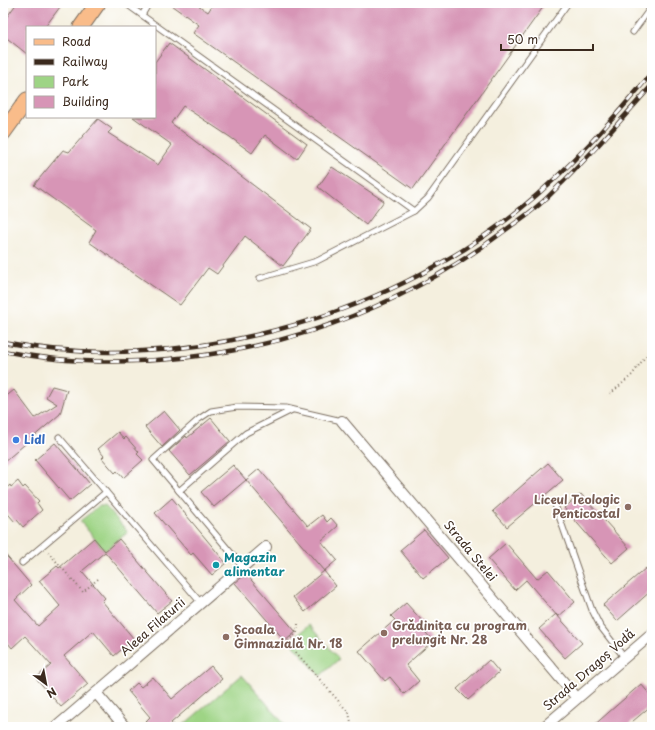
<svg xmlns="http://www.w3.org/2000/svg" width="655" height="730" viewBox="0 0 655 730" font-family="'Playpen Sans',sans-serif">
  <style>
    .green { fill: #9ed485; stroke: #6c7f52 }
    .building { fill: #d795b6 }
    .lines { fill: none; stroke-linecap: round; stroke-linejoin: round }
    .service-casing { stroke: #7c6f61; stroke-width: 7 }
    .minor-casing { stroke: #7c6f61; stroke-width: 12 }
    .primary-casing { stroke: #7c6f61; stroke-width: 17 }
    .path { stroke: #7c6f61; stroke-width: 2; stroke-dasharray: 1 3; stroke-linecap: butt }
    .service { stroke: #fff; stroke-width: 5 }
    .minor { stroke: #fff; stroke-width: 10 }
    .primary { stroke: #f9bc8a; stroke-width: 15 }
    .rail-casing { stroke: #3b2a1e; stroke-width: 4.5 }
    .rail { stroke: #fff; stroke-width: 3; stroke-dasharray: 9; stroke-linecap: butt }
    .shop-dot { fill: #3f7fe0; stroke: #fff; stroke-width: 1.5 }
    .education-dot { fill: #8d6e63; stroke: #fff; stroke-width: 1.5 }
    .culture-dot { fill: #0f9aa8; stroke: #fff; stroke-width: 1.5 }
    .labels { text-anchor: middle; stroke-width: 3.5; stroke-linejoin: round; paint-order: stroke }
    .shop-label { font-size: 12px; font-weight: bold; fill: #366cbe; stroke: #fff; text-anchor: start }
    .education-label { font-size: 12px; font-weight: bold; fill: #785e54; stroke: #fff; text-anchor: start }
    .street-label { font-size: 12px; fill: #3b2a1e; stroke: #fff }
    .culture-label { font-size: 12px; font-weight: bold; fill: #0d838f; stroke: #fff; text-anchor: start }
  </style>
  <rect width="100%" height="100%" fill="#fff"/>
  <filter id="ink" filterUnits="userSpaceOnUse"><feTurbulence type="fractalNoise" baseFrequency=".025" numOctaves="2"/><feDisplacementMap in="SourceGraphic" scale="8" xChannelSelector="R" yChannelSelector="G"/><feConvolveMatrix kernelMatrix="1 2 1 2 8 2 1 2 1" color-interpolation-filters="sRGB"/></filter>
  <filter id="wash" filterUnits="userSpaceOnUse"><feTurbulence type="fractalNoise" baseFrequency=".012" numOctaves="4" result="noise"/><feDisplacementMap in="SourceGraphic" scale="16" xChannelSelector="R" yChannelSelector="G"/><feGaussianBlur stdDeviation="0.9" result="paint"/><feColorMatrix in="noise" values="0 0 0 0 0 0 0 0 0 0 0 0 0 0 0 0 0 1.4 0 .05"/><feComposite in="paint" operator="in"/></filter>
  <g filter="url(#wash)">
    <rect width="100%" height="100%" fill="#f4efde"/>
    <!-- green -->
    <g class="green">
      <polygon points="99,506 105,506 108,509 128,532 105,551 80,521"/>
      <polygon points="309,625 339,659 320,676 290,641"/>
      <polygon points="242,675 287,727 181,727"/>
    </g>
    <g id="blocks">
      <!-- building -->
      <g class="building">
        <polygon points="17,3 63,3 45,27 27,27 27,54 3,35 3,22"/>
        <polygon points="168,3 195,3 208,12 214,3 546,3 413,189 193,33 199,25"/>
        <polygon points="169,43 307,144 297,159 265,135 252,153 230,137 183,106 171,123 311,229 283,266 245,236 217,274 208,268 180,305 89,242 96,230 34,185 63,150 69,152 98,119 112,129 108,133 158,165 172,145 133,117 155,117 155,62"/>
        <polygon points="332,167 384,201 366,225 318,187"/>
        <polygon points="52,386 67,390 60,414 3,463 3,399 14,390 35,418 57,404 46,397"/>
        <polygon points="164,411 180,430 162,447 145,427"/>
        <polygon points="211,418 230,441 190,475 169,451 186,436 187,438"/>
        <polygon points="118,432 124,439 126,437 139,452 137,454 143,460 123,478 117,471 115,473 102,458 104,456 98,449"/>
        <polygon points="55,443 90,484 70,501 35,460"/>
        <polygon points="548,463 563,480 507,527 493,511"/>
        <polygon points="233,465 246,480 214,507 201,492"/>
        <polygon points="259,469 308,526 322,515 327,522 331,518 338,526 321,541 337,560 324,571 246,480"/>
        <polygon points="18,481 23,488 25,486 39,501 37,503 42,510 23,527 17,520 15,522 3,508 3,491 10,485 11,487"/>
        <polygon points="581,494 629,548 612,563 564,508"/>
        <polygon points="172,498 226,563 212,575 193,553 191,555 155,513"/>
        <polygon points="424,530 448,558 423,578 400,550"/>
        <polygon points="94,538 105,551 119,539 172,601 157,613 105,552 82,571 105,598 102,601 134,639 114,656 93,631 64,656 88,684 61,707 36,678 51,665 25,636 12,648 3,637 3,552 31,585 15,600 38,626 60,606 39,581 57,566 59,568"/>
        <polygon points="506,543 537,579 548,570 575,602 558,617 526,580 515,590 488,559"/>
        <polygon points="646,568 652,575 652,590 617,621 603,605"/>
        <polygon points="324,571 336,586 305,612 293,597"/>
        <polygon points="246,574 296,632 285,641 235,583"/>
        <polygon points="406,603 424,623 420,626 433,641 406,665 419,681 404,694 390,677 385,681 359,651 395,620 391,616"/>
        <polygon points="556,614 582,643 565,658 539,629"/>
        <polygon points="489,660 499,672 468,700 457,689"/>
        <polygon points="211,666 222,679 171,723 175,727 152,727 146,721 150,717 128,691 137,683 141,687 153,677 172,699"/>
        <polygon points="641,684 652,697 652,705 626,727 592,727"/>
      </g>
    </g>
  </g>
  <g filter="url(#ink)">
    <use href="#blocks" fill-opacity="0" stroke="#7c6f61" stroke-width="1"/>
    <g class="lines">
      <!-- service casing -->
      <g class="service-casing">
        <g id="service">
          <polyline points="125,3 414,211 428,198 568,3"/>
          <polyline points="142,15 149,3"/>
          <polyline points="633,32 652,6"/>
          <polyline points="260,278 317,261 414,211"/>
          <polyline points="59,437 201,603"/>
          <polyline points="179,491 246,433 292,410"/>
          <polyline points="554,502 592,610 600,626 624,657"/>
          <polyline points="22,563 106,492"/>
          <polyline points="243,567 153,460 199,419 211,411 237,407 286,408 342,421"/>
        </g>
      </g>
      <!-- minor casing -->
      <g class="minor-casing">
        <g id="minor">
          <polyline points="342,421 577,698"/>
          <polyline points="96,693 125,727"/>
          <polyline points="56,727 266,547"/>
          <polyline points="544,727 652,634"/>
        </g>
      </g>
      <!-- primary casing -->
      <g class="primary-casing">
        <g id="primary">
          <polyline points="81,27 98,3"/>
          <polyline points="3,133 27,100"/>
        </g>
      </g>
      <!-- path -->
      <g class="path">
        <polyline points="652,341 649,351 652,355"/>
        <polyline points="610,394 632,375 649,351"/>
        <polyline points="48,552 83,592 98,579"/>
        <polyline points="298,624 297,633 287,642 349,713 352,727"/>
      </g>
      <!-- service -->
      <use href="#service" class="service"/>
      <!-- minor -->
      <use href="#minor" class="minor"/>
      <!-- primary -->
      <use href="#primary" class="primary"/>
      <!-- rail casing -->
      <g class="rail-casing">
        <g id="rail">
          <path d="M3,342C177,376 383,321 520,209C570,169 611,121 652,73"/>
          <path d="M3,351C30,356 57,360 84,361C240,367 387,321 511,226C521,219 531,212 540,204C549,197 556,188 564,181C595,150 623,118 652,85"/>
        </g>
      </g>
      <!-- rail -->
      <use href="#rail" class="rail"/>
    </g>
  </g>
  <!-- markers -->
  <circle class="shop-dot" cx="16" cy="440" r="4"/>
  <g class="education-dot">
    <circle cx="628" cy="507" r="4"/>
    <circle cx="384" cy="633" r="4"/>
    <circle cx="226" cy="637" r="4"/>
  </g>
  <circle class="culture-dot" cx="216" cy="565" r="4"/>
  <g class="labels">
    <!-- shop labels -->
    <g class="shop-label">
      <text x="24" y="444">Lidl</text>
    </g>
    <!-- education labels -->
    <g class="education-label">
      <text x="620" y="504" text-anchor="end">Liceul Teologic<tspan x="620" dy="14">Penticostal</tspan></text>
      <text x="392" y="630">Grădinița cu program<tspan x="392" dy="14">prelungit Nr. 28</tspan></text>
      <text x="234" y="634">Școala<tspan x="234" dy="14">Gimnazială Nr. 18</tspan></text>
    </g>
    <!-- street labels -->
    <g class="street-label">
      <text transform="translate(470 551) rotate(50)" y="4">Strada Stelei</text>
      <text transform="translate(153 627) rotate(-41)" y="4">Aleea Filaturii</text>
      <text transform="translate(589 670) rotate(-41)" y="4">Strada Dragoș Vodă</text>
    </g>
    <!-- culture labels -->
    <g class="culture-label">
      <text x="224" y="562">Magazin<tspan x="224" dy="14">alimentar</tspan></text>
    </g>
  </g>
  <!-- margin -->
  <rect width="655" height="730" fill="none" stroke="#fff" stroke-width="16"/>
  <!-- legend -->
  <rect x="26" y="26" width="130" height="92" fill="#ffffff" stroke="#b1aaa5"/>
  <rect x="34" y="39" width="20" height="6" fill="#f9bc8a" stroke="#b1aaa5"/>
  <text x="62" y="46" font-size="12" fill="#3b2a1e">Road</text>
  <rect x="34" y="59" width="20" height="6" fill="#3b2a1e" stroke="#b1aaa5"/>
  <text x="62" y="66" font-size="12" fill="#3b2a1e">Railway</text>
  <rect x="34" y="76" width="20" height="12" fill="#9ed485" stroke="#b1aaa5"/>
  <text x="62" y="86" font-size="12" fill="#3b2a1e">Park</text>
  <rect x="34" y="96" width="20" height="12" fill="#d795b6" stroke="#b1aaa5"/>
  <text x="62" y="106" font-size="12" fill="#3b2a1e">Building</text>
  <!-- north arrow -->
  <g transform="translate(46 684) rotate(148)" stroke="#ffffff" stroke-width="3" paint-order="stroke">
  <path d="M0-3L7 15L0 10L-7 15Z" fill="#3b2a1e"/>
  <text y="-6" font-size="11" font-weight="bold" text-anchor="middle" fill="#3b2a1e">N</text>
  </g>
  <!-- scale -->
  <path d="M501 44v6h92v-6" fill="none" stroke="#3b2a1e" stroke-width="2"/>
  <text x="507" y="44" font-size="12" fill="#3b2a1e" stroke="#ffffff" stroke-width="3" paint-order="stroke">50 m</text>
</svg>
